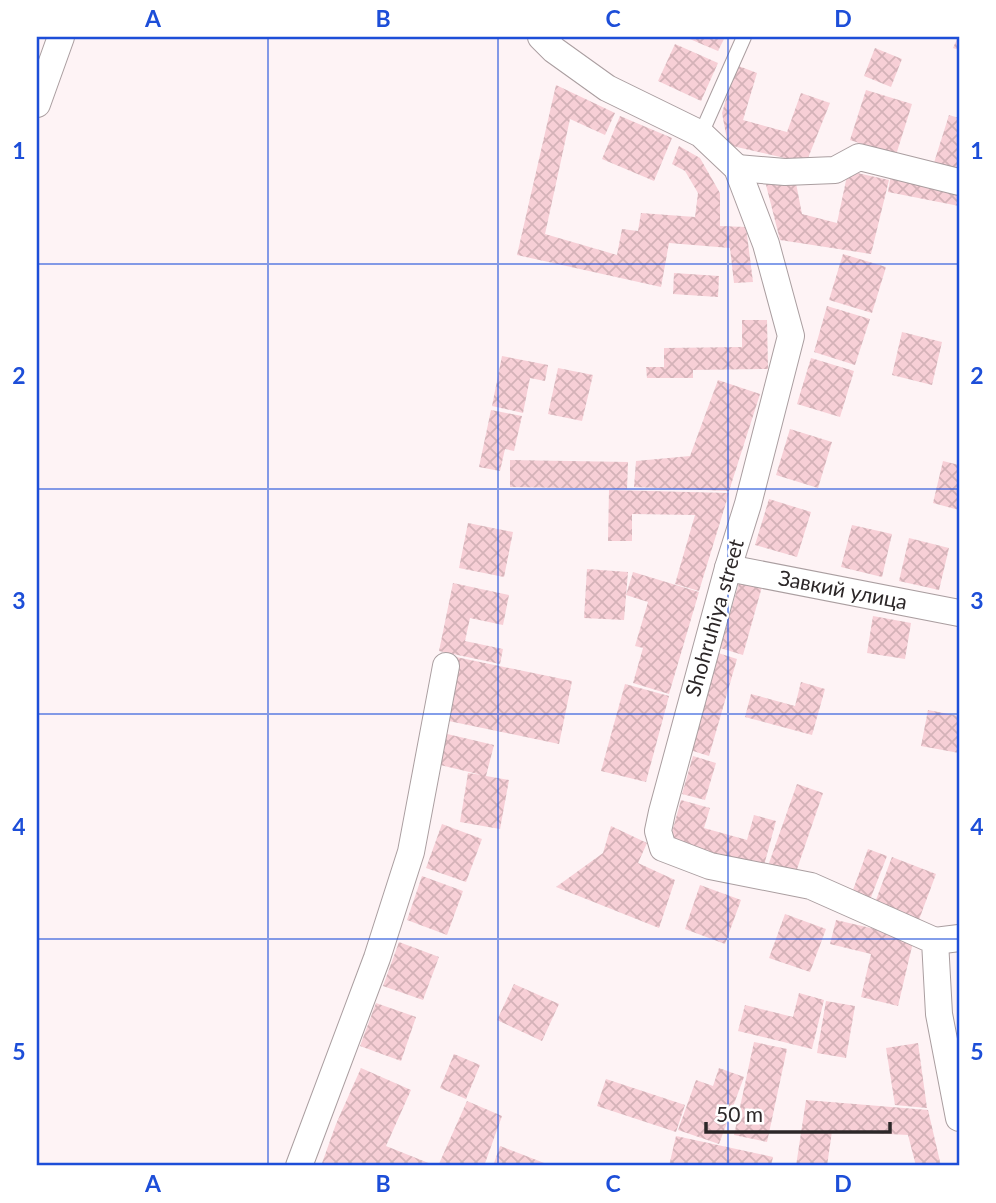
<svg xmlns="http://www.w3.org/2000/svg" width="996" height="1203" viewBox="0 0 996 1203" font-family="Lato,sans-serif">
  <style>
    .building { fill: url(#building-cross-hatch) }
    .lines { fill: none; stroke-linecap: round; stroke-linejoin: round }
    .service-casing { stroke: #aa9ea0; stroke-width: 16 }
    .minor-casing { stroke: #aa9ea0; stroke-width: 28 }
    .service { stroke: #fff; stroke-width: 14 }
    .minor { stroke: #fff; stroke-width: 26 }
    .grid { fill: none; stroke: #1d4ed8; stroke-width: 2; stroke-opacity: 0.55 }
    .labels { text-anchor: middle; stroke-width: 5; stroke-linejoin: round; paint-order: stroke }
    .street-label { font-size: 21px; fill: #2c2728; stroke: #fff }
    .neatline { fill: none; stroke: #1d4ed8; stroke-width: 2.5 }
    .grid-label { font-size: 23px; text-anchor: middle; font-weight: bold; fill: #1d4ed8 }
  </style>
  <defs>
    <pattern id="building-cross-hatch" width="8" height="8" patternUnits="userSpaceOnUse" patternTransform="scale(1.75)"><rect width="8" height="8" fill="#f7cfd6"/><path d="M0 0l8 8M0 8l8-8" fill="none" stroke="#d4b2b8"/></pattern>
  </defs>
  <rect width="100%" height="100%" fill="#fef3f5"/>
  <!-- building -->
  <g class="building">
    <polygon points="685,37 725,37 718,51"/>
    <polygon points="958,37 959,37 959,50 953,48"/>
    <polygon points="675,44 718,63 701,101 658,81"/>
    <polygon points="875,48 902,59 891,87 864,76"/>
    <polygon points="736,65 757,73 743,120 787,132 801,93 830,103 806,163 728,145 722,113"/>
    <polygon points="556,85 615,113 605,135 570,119 545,234 617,255 622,229 638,231 641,213 695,217 698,193 685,171 672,164 679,146 700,158 720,193 720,226 746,227 753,282 734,283 730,248 669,243 661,287 517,255"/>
    <polygon points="866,90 912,104 896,155 850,140"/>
    <polygon points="949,115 959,118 959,174 933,166"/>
    <polygon points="620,116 672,138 654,181 602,159"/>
    <polygon points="848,171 889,180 871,254 780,240 765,181 795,178 802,214 837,223"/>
    <polygon points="891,175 959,189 959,206 888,192"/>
    <polygon points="843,254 886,267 872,313 829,300"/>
    <polygon points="674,273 719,276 718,297 673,294"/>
    <polygon points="827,306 870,319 855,365 814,352"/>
    <polygon points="742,320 767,320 768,369 693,370 693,378 647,378 646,367 664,367 664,348 742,347"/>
    <polygon points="902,332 942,342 932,385 892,375"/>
    <polygon points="502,356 548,365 545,381 530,378 523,413 492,406"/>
    <polygon points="811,358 854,371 840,417 797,404"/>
    <polygon points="558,368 593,375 582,421 548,414"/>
    <polygon points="718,380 760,394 729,491 634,487 636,461 690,456"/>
    <polygon points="491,410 522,416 514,451 505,449 500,471 479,467"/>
    <polygon points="790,429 832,442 818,488 776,475"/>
    <polygon points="510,460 628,462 627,489 510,487"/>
    <polygon points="943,461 959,465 959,510 933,503"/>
    <polygon points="609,490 729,493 699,591 675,584 695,515 632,514 632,541 608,541"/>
    <polygon points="769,499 811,512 797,557 755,545"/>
    <polygon points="468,523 513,532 504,577 459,568"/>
    <polygon points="852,525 892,534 882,577 841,567"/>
    <polygon points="909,538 949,548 939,590 899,581"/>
    <polygon points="587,569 628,572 624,620 584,618"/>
    <polygon points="633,572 699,592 669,694 633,683 643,648 635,646 648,602 626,595"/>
    <polygon points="741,576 763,583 743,655 720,648"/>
    <polygon points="453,583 509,595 503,625 470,618 465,641 503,649 500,664 439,651"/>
    <polygon points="873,616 911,623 905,659 867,653"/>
    <polygon points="718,653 737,659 709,756 690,750"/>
    <polygon points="456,657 572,681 559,744 444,720"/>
    <polygon points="801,682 825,689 812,735 745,717 751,694 795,706"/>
    <polygon points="625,684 669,696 646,782 601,771"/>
    <polygon points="928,710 959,716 959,753 921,746"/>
    <polygon points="443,733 494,745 486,776 509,780 500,829 460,822 468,773 482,775 436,764"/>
    <polygon points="693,756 716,763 705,800 682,794"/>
    <polygon points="797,784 823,793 795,875 768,866"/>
    <polygon points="681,800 710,808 704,828 747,840 754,815 776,821 763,869 669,843"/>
    <polygon points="442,824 482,839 466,882 426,868"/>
    <polygon points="611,826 647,843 638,863 675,880 659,928 556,887 603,853"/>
    <polygon points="868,849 887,856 868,905 850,898"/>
    <polygon points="892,857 936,874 917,925 873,908"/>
    <polygon points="422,876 463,891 447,935 407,920"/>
    <polygon points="700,885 741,900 725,944 685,929"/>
    <polygon points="785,914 826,929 810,972 769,958"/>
    <polygon points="836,920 914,938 898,1006 861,997 871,954 830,944"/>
    <polygon points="399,942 439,957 423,1000 383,986"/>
    <polygon points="514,984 559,1004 542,1041 497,1020"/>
    <polygon points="799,993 824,1000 812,1049 738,1031 745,1005 793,1017"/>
    <polygon points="826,1001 855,1006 846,1058 817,1053"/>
    <polygon points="376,1003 416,1017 401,1061 360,1046"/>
    <polygon points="754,1042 787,1049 767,1142 734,1135"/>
    <polygon points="918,1043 927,1108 895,1105 886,1048"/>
    <polygon points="454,1054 480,1065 466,1099 440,1088"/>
    <polygon points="361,1068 411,1090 386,1146 436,1166 321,1166 336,1124"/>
    <polygon points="719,1068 744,1077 719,1144 678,1130 696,1080 713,1086"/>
    <polygon points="606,1079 685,1105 676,1132 597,1106"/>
    <polygon points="806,1100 928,1110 941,1166 916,1166 908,1135 832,1131 827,1166 796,1166"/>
    <polygon points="467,1101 502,1116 484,1166 438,1166"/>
    <polygon points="676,1136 773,1157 771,1166 669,1166"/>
    <polygon points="500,1146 552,1166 493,1166"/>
  </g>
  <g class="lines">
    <!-- service casing -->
    <g class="service-casing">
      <polyline id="service" points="701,134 744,37"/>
    </g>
    <!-- minor casing -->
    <g class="minor-casing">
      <g id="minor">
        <polyline points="541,37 554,50 607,88 701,134 737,168 766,244 791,336 748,504 728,568 662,812 658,831 663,848 710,866 811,886 935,941 939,1014 959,1118"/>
        <polyline points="37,104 61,37"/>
        <polyline points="737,168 785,172 835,170 859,157 959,182"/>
        <path id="s1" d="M728,568L959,613"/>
        <polyline points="935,941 959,938"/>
        <polyline points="299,1166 377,958 411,852 446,666"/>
      </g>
    </g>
    <!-- service -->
    <use href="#service" class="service"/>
    <!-- minor -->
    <use href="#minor" class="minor"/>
  </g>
  <!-- grid -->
  <path class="grid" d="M268,37V1166M498,37V1166M728,37V1166M37,264H959M37,489H959M37,714H959M37,939H959"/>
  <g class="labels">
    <!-- street labels -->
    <g class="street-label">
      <text dy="7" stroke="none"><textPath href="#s1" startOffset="117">Завкий улица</textPath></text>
      <text transform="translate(715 618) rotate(-74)" y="7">Shohruhiya street</text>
    </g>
  </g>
  <!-- border -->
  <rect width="996" height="1203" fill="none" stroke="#ffffff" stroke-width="77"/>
  <!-- scale -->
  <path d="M706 1122v10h184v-10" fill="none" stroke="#2c2728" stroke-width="3.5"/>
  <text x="716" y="1122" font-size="21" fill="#2c2728" stroke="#ffffff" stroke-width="5" paint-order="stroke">50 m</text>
  <rect x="38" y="38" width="920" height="1126" class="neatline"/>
  <g class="grid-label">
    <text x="153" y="27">A</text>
    <text x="383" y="27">B</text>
    <text x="613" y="27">C</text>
    <text x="843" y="27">D</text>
    <text x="19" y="159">1</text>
    <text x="977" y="159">1</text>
    <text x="19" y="384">2</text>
    <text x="977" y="384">2</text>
    <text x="19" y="609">3</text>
    <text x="977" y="609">3</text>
    <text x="19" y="835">4</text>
    <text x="977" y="835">4</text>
    <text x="19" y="1060">5</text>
    <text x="977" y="1060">5</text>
    <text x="153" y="1192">A</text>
    <text x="383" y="1192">B</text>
    <text x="613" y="1192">C</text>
    <text x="843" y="1192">D</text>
  </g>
</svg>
